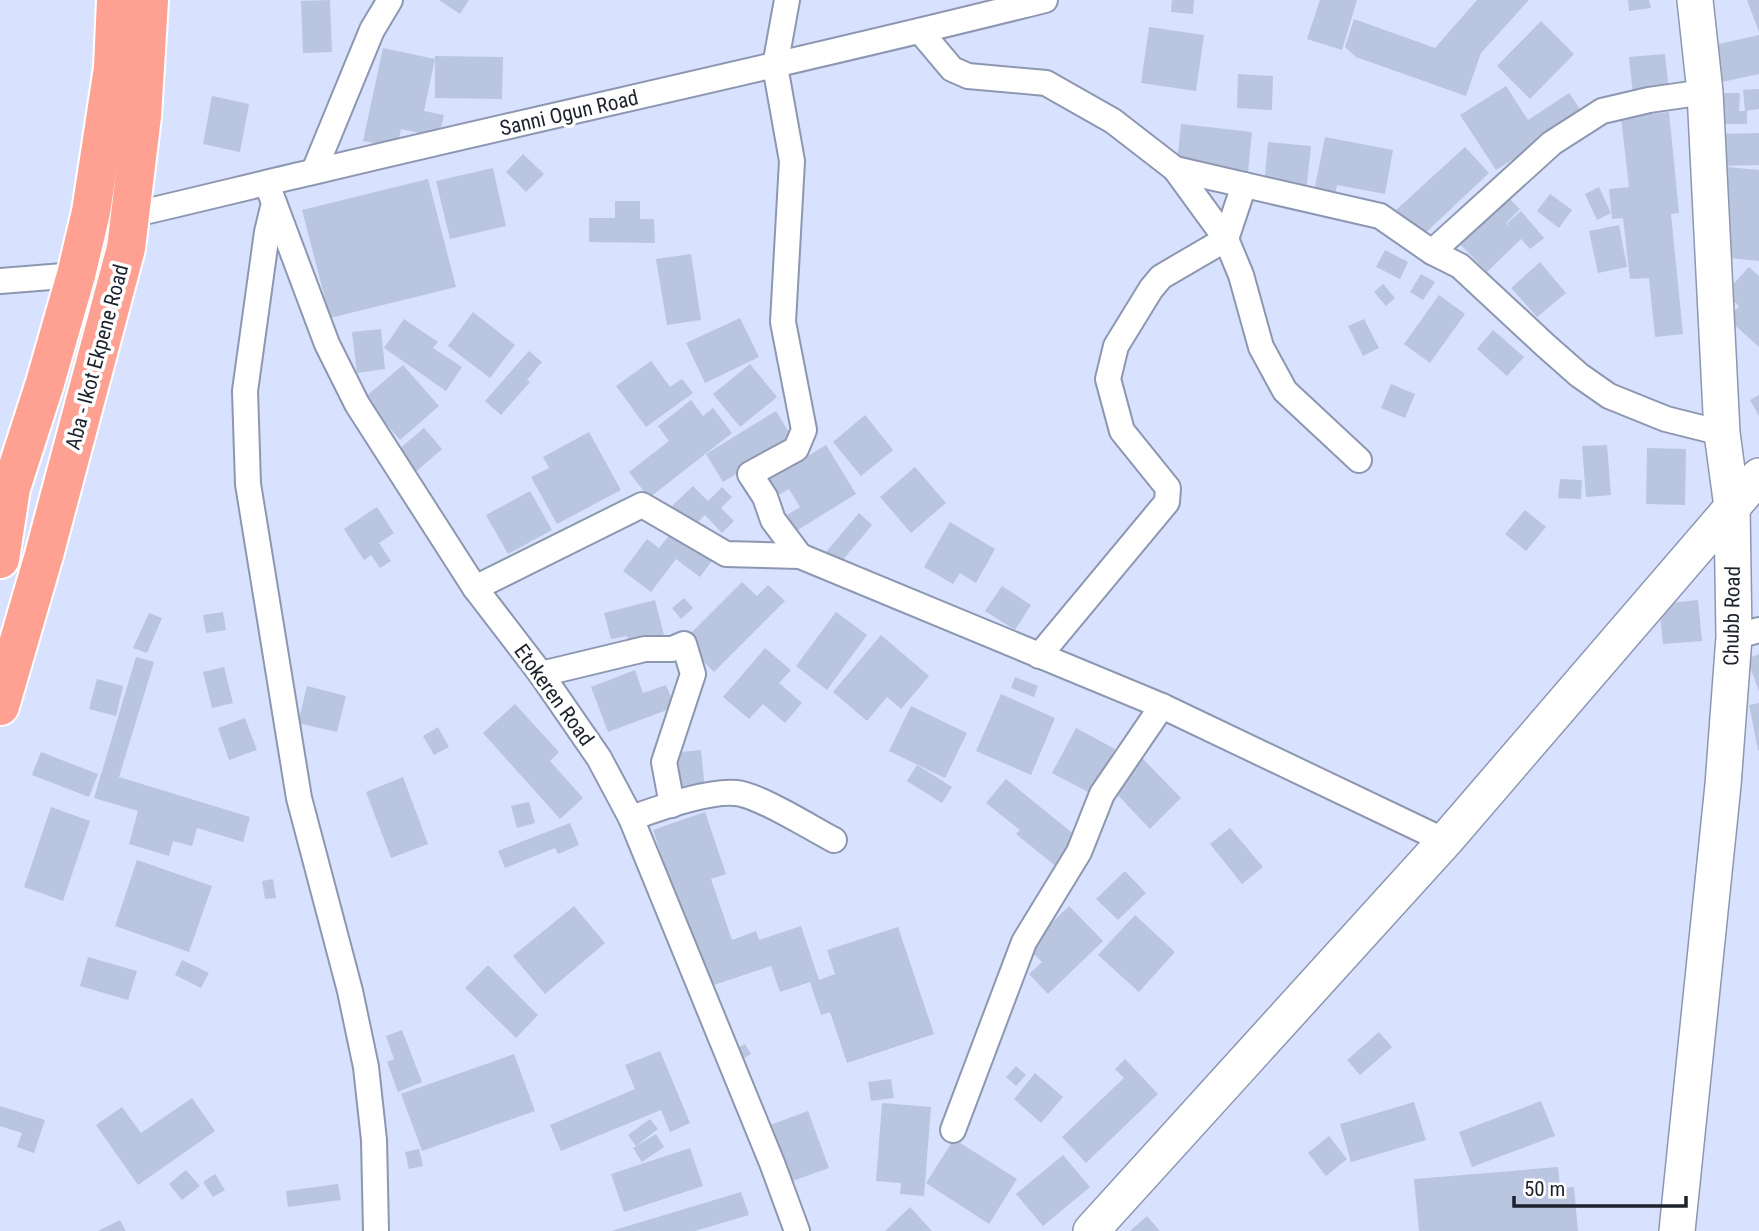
<svg xmlns="http://www.w3.org/2000/svg" width="1759" height="1231" viewBox="0 0 1759 1231" font-family="'Roboto Condensed',sans-serif">
  <style>
    .building { fill: #bac5e0 }
    .lines { fill: none; stroke-linecap: round; stroke-linejoin: round }
    .street-casing { stroke: #8d97b1; stroke-width: 28 }
    .secondary-casing { stroke: #8d97b1; stroke-width: 38 }
    .highway-casing { stroke: #fff; stroke-width: 42 }
    .street { stroke: #fff; stroke-width: 24 }
    .secondary { stroke: #fff; stroke-width: 35 }
    .highway { stroke: #fea192; stroke-width: 38 }
    .labels { text-anchor: middle; stroke-width: 7; stroke-linejoin: round; paint-order: stroke }
    .street-label { font-size: 21px; fill: #1e222d; stroke: #fff }
  </style>
  <rect width="100%" height="100%" fill="#d8e2ff"/>
  <!-- building -->
  <g class="building">
    <polygon points="330,0 332,52 303,53 301,1"/>
    <polygon points="439,0 469,0 460,14"/>
    <polygon points="1172,0 1194,0 1193,14 1171,12"/>
    <polygon points="1320,0 1357,0 1342,50 1307,39"/>
    <polygon points="1477,0 1529,0 1481,53 1466,96 1356,57 1345,47 1354,19 1435,48"/>
    <polygon points="1628,0 1649,0 1651,8 1629,11"/>
    <polygon points="1747,0 1759,0 1759,32"/>
    <polygon points="1541,21 1574,54 1530,99 1497,66"/>
    <polygon points="1149,27 1204,35 1196,91 1141,83"/>
    <polygon points="1759,35 1759,74 1722,82 1714,45"/>
    <polygon points="383,48 435,59 424,111 444,115 439,137 401,129 397,148 363,141"/>
    <polygon points="1665,54 1669,92 1633,95 1629,57"/>
    <polygon points="435,56 503,57 502,99 435,98"/>
    <polygon points="1238,74 1273,76 1272,110 1237,108"/>
    <polygon points="1506,86 1528,120 1569,93 1584,115 1496,170 1460,115"/>
    <polygon points="1759,89 1759,109 1745,111 1743,90"/>
    <polygon points="1719,93 1740,93 1739,111 1747,111 1747,124 1719,124"/>
    <polygon points="212,96 249,104 240,152 203,144"/>
    <polygon points="1669,112 1679,213 1671,214 1683,334 1655,337 1649,278 1630,279 1623,218 1612,219 1609,189 1629,187 1621,117"/>
    <polygon points="1181,124 1252,132 1248,172 1177,164"/>
    <polygon points="1759,133 1759,165 1720,166 1718,134"/>
    <polygon points="1325,137 1393,150 1385,194 1337,185 1333,205 1312,201"/>
    <polygon points="1268,142 1311,146 1306,193 1264,188"/>
    <polygon points="1465,147 1489,173 1420,238 1395,211"/>
    <polygon points="523,154 544,174 526,192 506,172"/>
    <polygon points="1727,167 1759,170 1759,261 1720,257"/>
    <polygon points="493,168 506,226 450,239 436,181"/>
    <polygon points="428,179 456,287 330,318 302,210"/>
    <polygon points="1599,187 1611,213 1597,220 1585,194"/>
    <polygon points="1505,194 1520,209 1506,223 1512,229 1507,223 1521,211 1544,238 1530,249 1521,239 1487,272 1456,240"/>
    <polygon points="1550,194 1572,210 1559,228 1537,211"/>
    <polygon points="615,201 640,201 640,219 654,219 655,243 589,242 589,218 615,218"/>
    <polygon points="1619,225 1627,267 1598,273 1589,231"/>
    <polygon points="1385,250 1408,262 1400,279 1376,267"/>
    <polygon points="691,254 701,320 667,325 656,259"/>
    <polygon points="1540,262 1566,293 1537,317 1511,288"/>
    <polygon points="1749,267 1759,276 1759,347 1728,319 1739,306 1725,293"/>
    <polygon points="1421,274 1435,282 1423,300 1410,292"/>
    <polygon points="1383,284 1395,298 1386,306 1374,292"/>
    <polygon points="1439,295 1465,314 1430,363 1404,344"/>
    <polygon points="473,312 515,345 490,378 448,346"/>
    <polygon points="740,318 759,357 705,383 686,343"/>
    <polygon points="404,319 438,342 433,348 462,367 446,391 384,348"/>
    <polygon points="1364,319 1379,348 1363,356 1348,326"/>
    <polygon points="381,329 385,369 357,373 352,332"/>
    <polygon points="1493,330 1524,357 1507,376 1477,349"/>
    <polygon points="529,351 542,362 527,380 530,382 501,415 485,401"/>
    <polygon points="651,361 670,387 682,379 693,393 646,427 616,386"/>
    <polygon points="750,364 777,397 740,427 713,394"/>
    <polygon points="403,365 439,406 400,440 364,398"/>
    <polygon points="1391,384 1415,394 1405,418 1381,408"/>
    <polygon points="1759,395 1759,416 1750,400"/>
    <polygon points="691,400 703,416 713,408 732,433 649,498 629,472 669,441 658,426"/>
    <polygon points="776,411 793,439 723,482 706,454"/>
    <polygon points="865,415 893,450 861,476 833,442"/>
    <polygon points="424,428 442,449 411,476 392,455"/>
    <polygon points="589,432 621,490 557,524 531,477 549,468 543,457"/>
    <polygon points="826,445 856,494 796,531 787,515 800,507 789,489 777,496 762,472 798,451 803,459"/>
    <polygon points="1607,445 1611,495 1586,497 1582,446"/>
    <polygon points="1647,448 1686,449 1685,505 1646,504"/>
    <polygon points="915,467 946,503 911,533 880,497"/>
    <polygon points="1560,479 1582,480 1581,499 1558,498"/>
    <polygon points="693,486 708,501 722,487 732,497 721,508 734,521 722,533 705,515 693,527 672,506"/>
    <polygon points="530,491 552,530 508,554 486,515"/>
    <polygon points="377,507 394,533 379,543 391,561 380,568 371,555 364,560 344,529"/>
    <polygon points="1525,510 1546,527 1526,551 1505,534"/>
    <polygon points="859,513 872,525 836,568 822,557"/>
    <polygon points="950,522 995,549 976,583 960,573 953,584 924,567"/>
    <polygon points="675,528 714,558 700,577 676,559 651,592 623,571 647,539 659,548"/>
    <polygon points="742,582 757,596 768,585 785,601 714,672 683,641"/>
    <polygon points="1002,586 1031,605 1015,630 985,611"/>
    <polygon points="684,598 693,608 681,619 672,608"/>
    <polygon points="655,600 665,639 630,647 627,636 611,639 604,613"/>
    <polygon points="1698,600 1702,641 1663,644 1659,604"/>
    <polygon points="223,612 226,630 206,633 203,615"/>
    <polygon points="836,612 867,635 827,690 796,666"/>
    <polygon points="149,613 162,618 147,653 133,648"/>
    <polygon points="881,635 929,676 901,709 887,697 867,721 833,692"/>
    <polygon points="765,648 791,670 779,683 802,703 785,723 763,704 749,719 723,697"/>
    <polygon points="1759,654 1759,691 1747,659"/>
    <polygon points="136,657 154,662 119,777 250,817 243,842 197,828 192,846 173,841 169,856 129,844 138,811 94,798"/>
    <polygon points="224,667 233,703 212,708 203,672"/>
    <polygon points="635,670 643,693 666,685 675,707 608,732 591,687"/>
    <polygon points="1015,677 1038,686 1034,697 1011,688"/>
    <polygon points="97,679 123,686 116,716 89,709"/>
    <polygon points="307,686 346,696 337,732 298,723"/>
    <polygon points="1001,694 1055,718 1031,775 976,751"/>
    <polygon points="1759,703 1759,750 1758,750 1749,705"/>
    <polygon points="515,704 559,752 550,761 583,798 560,819 483,733"/>
    <polygon points="911,706 967,733 945,778 889,751"/>
    <polygon points="245,718 257,750 229,760 218,728"/>
    <polygon points="438,727 449,747 434,755 423,736"/>
    <polygon points="1076,728 1115,749 1092,794 1052,773"/>
    <polygon points="701,750 705,789 675,793 670,753"/>
    <polygon points="41,752 98,774 89,797 32,775"/>
    <polygon points="1143,759 1181,798 1150,829 1112,789"/>
    <polygon points="917,765 952,787 942,803 907,781"/>
    <polygon points="403,777 428,844 391,858 366,792"/>
    <polygon points="1006,779 1081,840 1058,868 1016,834 1020,830 986,803"/>
    <polygon points="529,802 535,823 517,828 511,806"/>
    <polygon points="51,807 90,821 63,901 24,887"/>
    <polygon points="705,812 726,874 711,879 732,940 756,931 759,940 801,926 819,980 835,974 827,950 898,927 934,1034 847,1063 830,1012 821,1015 810,982 780,992 771,966 705,988 653,830"/>
    <polygon points="570,823 579,845 558,854 555,848 505,868 498,851"/>
    <polygon points="1230,828 1263,867 1242,884 1210,844"/>
    <polygon points="137,860 212,886 189,952 115,926"/>
    <polygon points="1125,871 1146,893 1118,920 1096,899"/>
    <polygon points="273,879 276,898 265,899 262,881"/>
    <polygon points="574,906 605,943 545,994 513,956"/>
    <polygon points="1069,906 1103,941 1048,994 1029,974 1042,962 1027,947"/>
    <polygon points="1135,915 1175,952 1139,992 1098,955"/>
    <polygon points="88,957 137,971 128,1000 80,986"/>
    <polygon points="182,960 209,973 201,988 175,975"/>
    <polygon points="488,965 538,1015 516,1038 465,988"/>
    <polygon points="402,1030 422,1082 398,1092 387,1062 394,1059 386,1036"/>
    <polygon points="1379,1032 1392,1047 1360,1075 1347,1060"/>
    <polygon points="745,1044 751,1054 738,1062 732,1051"/>
    <polygon points="660,1051 690,1123 670,1132 661,1110 561,1151 550,1125 635,1089 625,1065"/>
    <polygon points="514,1054 535,1111 422,1151 401,1094"/>
    <polygon points="1125,1059 1158,1094 1086,1163 1062,1137 1124,1078 1115,1069"/>
    <polygon points="1016,1066 1026,1075 1016,1086 1006,1077"/>
    <polygon points="1035,1073 1063,1097 1041,1123 1014,1099"/>
    <polygon points="891,1079 894,1098 871,1101 868,1082"/>
    <polygon points="192,1098 215,1131 138,1185 96,1125 122,1107 141,1133"/>
    <polygon points="1541,1101 1555,1136 1472,1167 1459,1132"/>
    <polygon points="1414,1102 1426,1140 1351,1162 1340,1124"/>
    <polygon points="882,1103 931,1107 924,1196 900,1194 901,1183 876,1181"/>
    <polygon points="0,1106 45,1120 34,1153 17,1147 22,1133 0,1126"/>
    <polygon points="808,1111 829,1168 790,1182 770,1125"/>
    <polygon points="650,1119 658,1129 636,1146 628,1135"/>
    <polygon points="656,1134 664,1147 642,1162 633,1148"/>
    <polygon points="1329,1136 1347,1159 1326,1176 1308,1153"/>
    <polygon points="954,1139 1017,1179 989,1224 926,1183"/>
    <polygon points="690,1148 703,1186 624,1212 611,1174"/>
    <polygon points="419,1149 423,1166 409,1169 405,1152"/>
    <polygon points="1063,1155 1090,1187 1043,1226 1016,1194"/>
    <polygon points="1558,1167 1560,1188 1574,1187 1578,1231 1419,1231 1414,1179"/>
    <polygon points="186,1170 200,1186 182,1200 169,1184"/>
    <polygon points="215,1174 225,1190 213,1197 203,1182"/>
    <polygon points="338,1184 341,1200 288,1207 286,1191"/>
    <polygon points="741,1192 749,1215 695,1231 611,1231"/>
    <polygon points="910,1207 932,1231 885,1231"/>
    <polygon points="1147,1216 1160,1231 1130,1231"/>
    <polygon points="120,1220 126,1231 98,1231"/>
  </g>
  <g class="lines">
    <!-- street casing -->
    <g class="street-casing">
      <g id="street">
        <polyline points="787,0 775,66 792,161 783,322 804,430 796,449 750,474 765,497 773,520 800,556"/>
        <polyline points="920,31 952,69 968,76 1046,83 1113,121 1175,169 1226,239 1241,275 1261,347 1285,391 1359,460"/>
        <polyline points="1175,169 1380,216 1432,252 1460,266 1545,345 1579,375 1609,396 1666,419 1722,433"/>
        <polyline points="314,171 372,30 390,0"/>
        <polyline points="267,184 327,344 357,404 475,588 541,674 599,758 631,818 772,1163 797,1231"/>
        <polyline points="274,203 267,232 245,391 248,484 299,798 350,991 366,1067 374,1140 376,1231"/>
        <path d="M119,214L131,215C193,201 255,185 317,171C559,113 803,61 1045,0"/>
        <polyline points="1432,252 1552,143 1602,111 1649,100 1705,92"/>
        <polyline points="0,281 76,275 119,279"/>
        <polyline points="475,588 642,505 726,554 800,556 1162,706 1445,841"/>
        <polyline points="1734,637 1759,630"/>
        <polyline points="1039,656 1167,502 1168,488 1122,431 1108,379 1116,346 1151,289 1161,277 1226,239 1244,185"/>
        <polyline points="541,674 645,649 672,649 684,644 693,674 664,762 672,805"/>
        <path d="M631,818C658,809 708,790 736,793C759,795 811,828 834,840"/>
        <polyline points="953,1130 1024,942 1079,852 1102,794 1162,706"/>
      </g>
    </g>
    <!-- secondary casing -->
    <g class="secondary-casing">
      <g id="secondary">
        <polyline points="1091,1231 1445,841 1759,476"/>
        <polyline points="1677,1231 1723,785 1734,637 1732,507 1722,433 1705,92 1695,0"/>
      </g>
    </g>
    <!-- highway casing -->
    <g class="highway-casing">
      <g id="highway">
        <polyline points="0,559 11,488 45,383 76,275 91,212 113,68 116,0"/>
        <polyline points="0,706 44,555 126,248 142,116 149,0"/>
      </g>
    </g>
    <!-- street -->
    <use href="#street" class="street"/>
    <!-- secondary -->
    <use href="#secondary" class="secondary"/>
    <!-- highway -->
    <use href="#highway" class="highway"/>
  </g>
  <g class="labels">
    <!-- street labels -->
    <g class="street-label">
      <text transform="translate(569 113) rotate(-13)" y="7">Sanni Ogun Road</text>
      <text transform="translate(97 357) rotate(-75)" y="7">Aba - Ikot Ekpene Road</text>
      <text transform="translate(1732 616) rotate(-89)" y="7">Chubb Road</text>
      <text transform="translate(554 695) rotate(54)" y="7">Etokeren Road</text>
    </g>
  </g>
  <!-- scale -->
  <path d="M1514 1196v10h172v-10" fill="none" stroke="#1e222d" stroke-width="3.5"/>
  <text x="1524" y="1196" font-size="21" fill="#1e222d" stroke="#ffffff" stroke-width="5" paint-order="stroke">50 m</text>
</svg>
